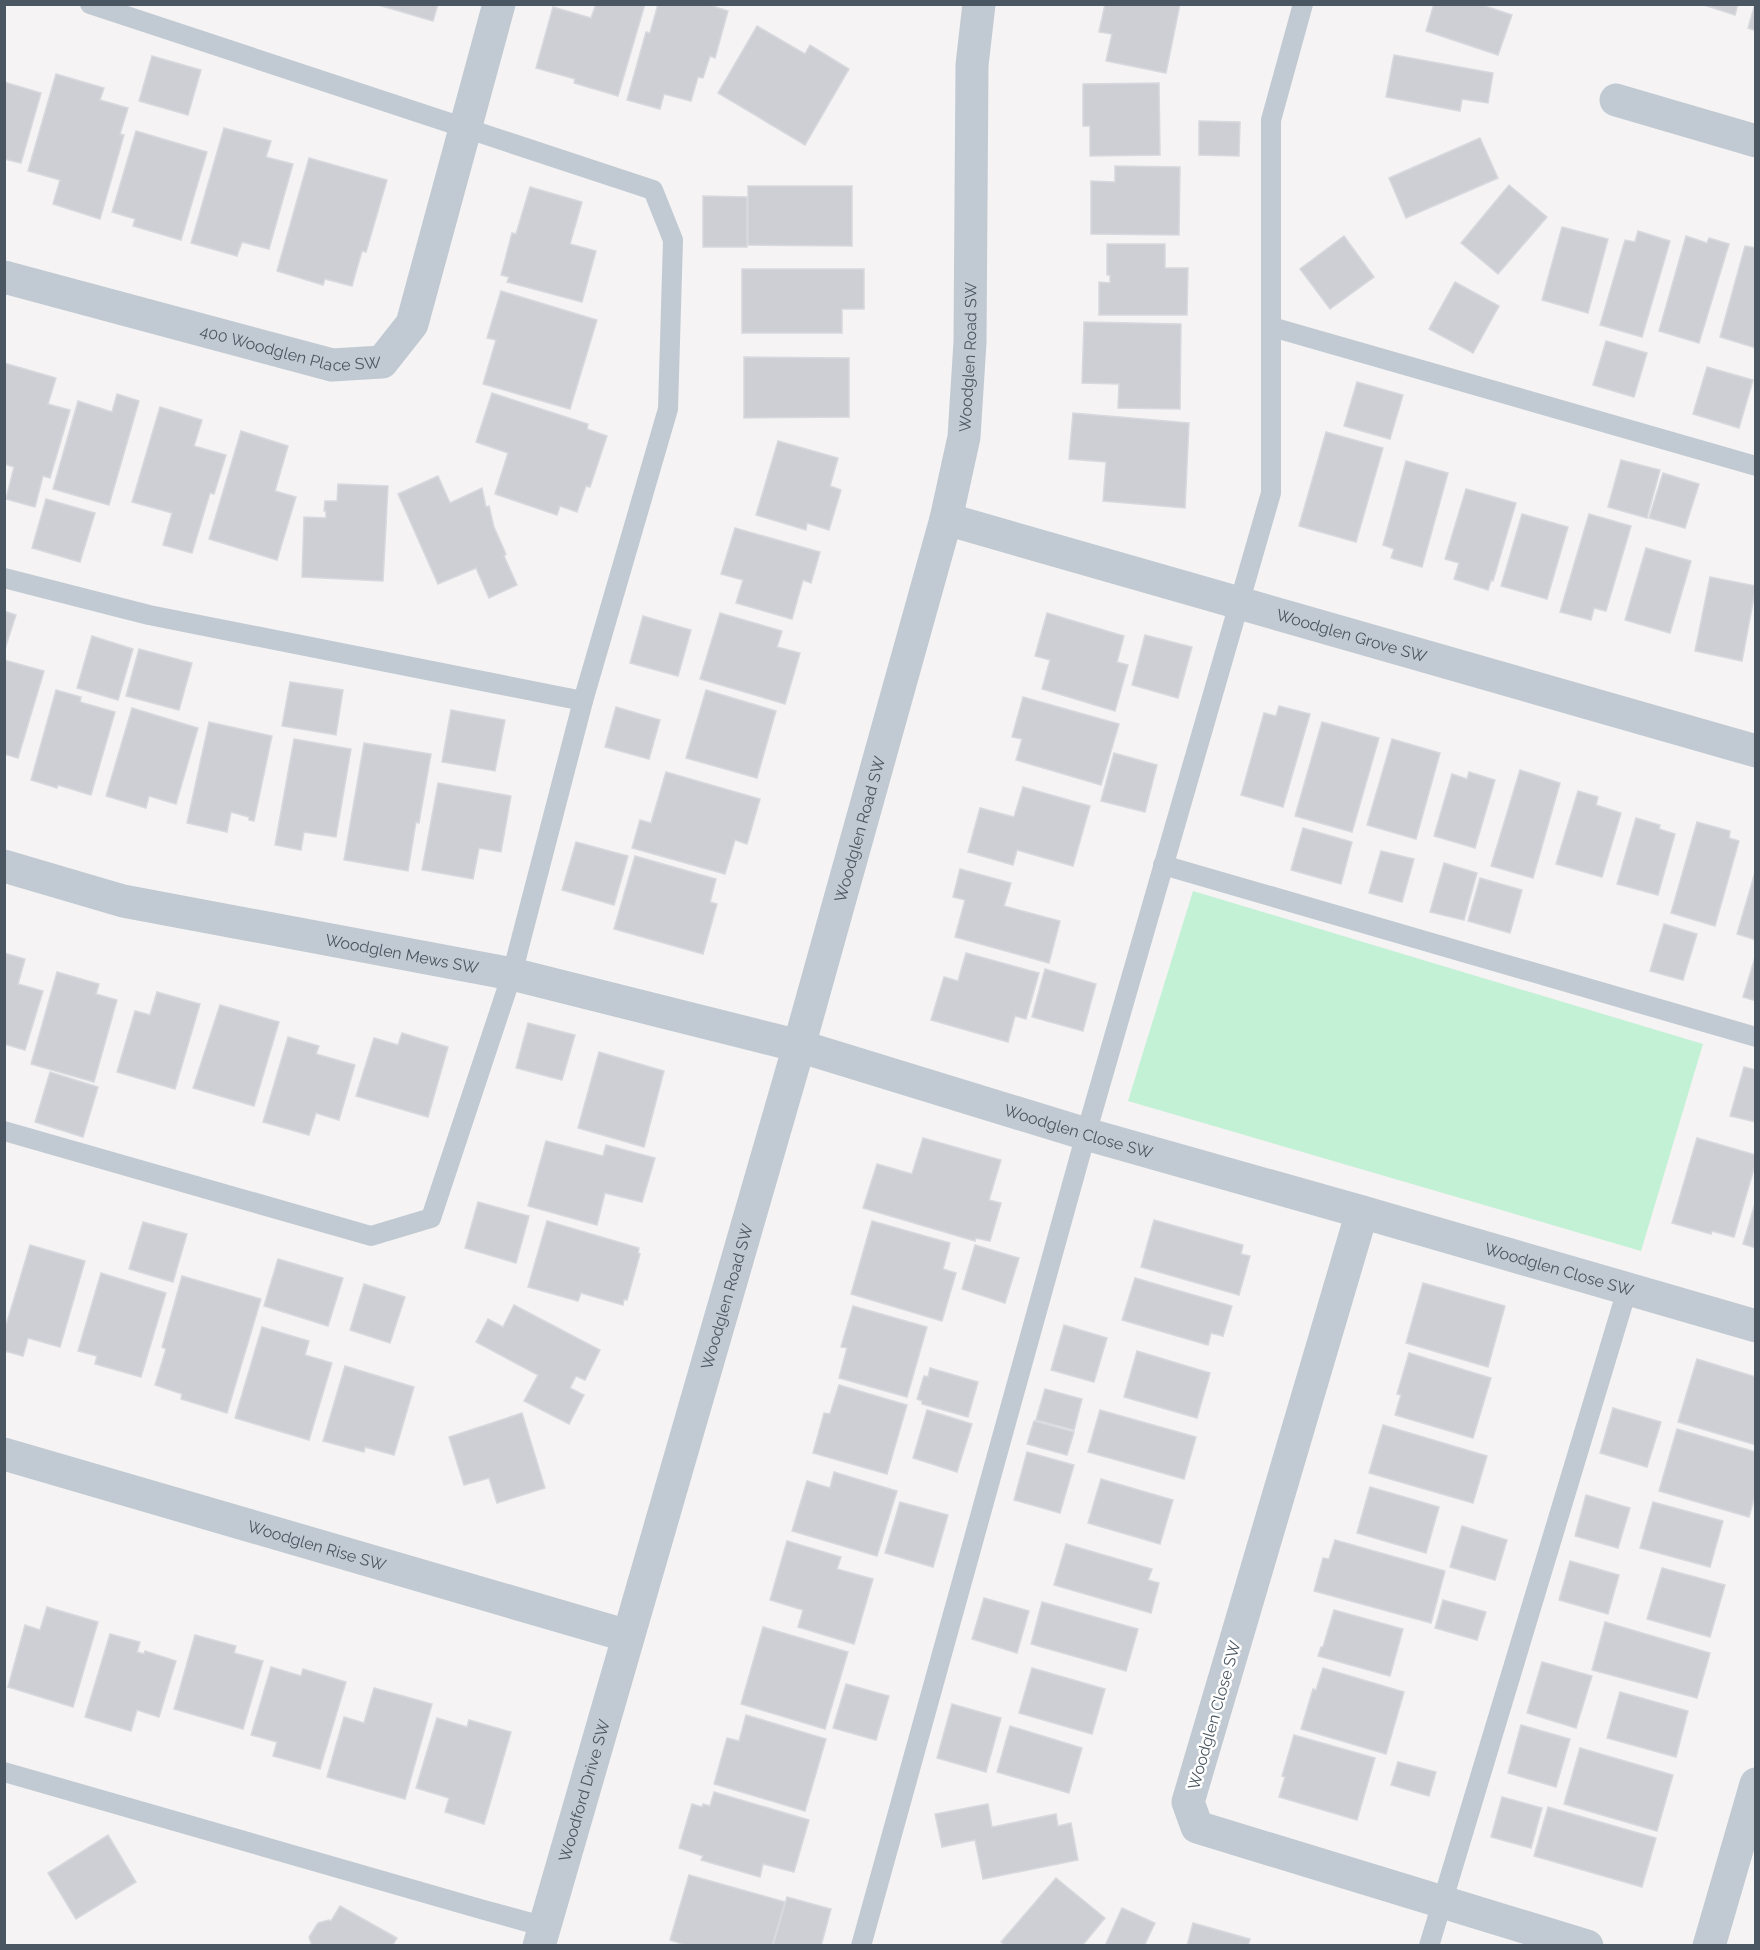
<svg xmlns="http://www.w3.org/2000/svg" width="1760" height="1950" viewBox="0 0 1760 1950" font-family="Raleway,sans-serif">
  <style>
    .green { fill: #c3f1d5 }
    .building { fill: #cdcfd5; stroke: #d7d9de; stroke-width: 1.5 }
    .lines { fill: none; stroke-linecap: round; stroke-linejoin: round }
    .lane { stroke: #c1cad2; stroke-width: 20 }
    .street { stroke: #c1cad2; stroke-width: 33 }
    .labels { text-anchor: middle; stroke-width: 5; stroke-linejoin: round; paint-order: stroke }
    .street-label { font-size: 16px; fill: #4a5661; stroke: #fff }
  </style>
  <rect width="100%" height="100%" fill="#f5f3f3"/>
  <!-- green -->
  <polygon class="green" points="1193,891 1703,1044 1641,1251 1128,1101"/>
  <!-- building -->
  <g class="building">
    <polygon points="375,4 438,4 433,21"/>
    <polygon points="596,4 645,4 618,96 574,83 575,79 536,68 553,7 591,18"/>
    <polygon points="658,4 706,4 728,11 715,58 710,56 703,78 698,77 691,101 664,94 660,109 627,100 646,32 650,33"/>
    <polygon points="1105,4 1180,4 1166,73 1106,61 1112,34 1099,32"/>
    <polygon points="1434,4 1479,4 1512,15 1498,55 1426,31"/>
    <polygon points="1701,4 1738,4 1735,15"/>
    <polygon points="1755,4 1756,4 1756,31 1748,28"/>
    <polygon points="757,26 805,54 810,45 849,69 805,145 718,93"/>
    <polygon points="1394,55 1493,73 1488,103 1462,99 1460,111 1386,97"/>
    <polygon points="152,56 201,70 188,115 139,101"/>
    <polygon points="56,74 104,88 100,100 128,108 120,134 124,135 100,219 53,204 60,180 28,171"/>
    <polygon points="4,82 41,93 21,163 4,159"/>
    <polygon points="1159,83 1160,155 1090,156 1090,126 1083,126 1083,84"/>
    <polygon points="1199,121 1240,122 1239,156 1199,155"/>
    <polygon points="224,128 271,141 266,157 293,164 269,249 242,242 237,256 191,243"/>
    <polygon points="136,131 207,152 181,240 133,226 135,219 112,212"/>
    <polygon points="1480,138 1498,178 1406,218 1389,178"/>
    <polygon points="309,158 387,180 366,252 362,251 352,286 325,279 323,285 277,271"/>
    <polygon points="1115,166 1180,167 1179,235 1091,234 1091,181 1115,182"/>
    <polygon points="1509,185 1547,217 1498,274 1461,243"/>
    <polygon points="748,186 852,186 852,246 748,245"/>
    <polygon points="530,187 582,202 570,244 596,251 582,302 507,282 509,277 501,275 512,233 516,234"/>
    <polygon points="703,196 747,197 747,247 703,247"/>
    <polygon points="1562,227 1608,239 1588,313 1542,300"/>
    <polygon points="1638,231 1670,241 1642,337 1600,325 1625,240 1635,242"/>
    <polygon points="1344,236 1374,277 1330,309 1300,269"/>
    <polygon points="1686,236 1707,243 1709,238 1729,244 1699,343 1659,331"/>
    <polygon points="1107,244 1165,244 1165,268 1188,268 1187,315 1099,315 1099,282 1110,283 1110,275 1107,275"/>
    <polygon points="1745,246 1756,248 1756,348 1720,337"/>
    <polygon points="742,269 864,269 864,309 842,309 842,333 742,333"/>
    <polygon points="1455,282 1499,306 1473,353 1429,329"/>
    <polygon points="501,291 597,320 570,409 483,384 496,340 487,338"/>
    <polygon points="1084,322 1181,324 1180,409 1118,408 1119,384 1082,383"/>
    <polygon points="1606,341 1647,353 1634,397 1593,385"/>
    <polygon points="744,357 849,358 849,417 744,418"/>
    <polygon points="4,363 56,378 48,404 70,410 50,478 43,476 35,507 6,499 14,467 4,464"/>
    <polygon points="1707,367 1753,380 1739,428 1693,414"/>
    <polygon points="1357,382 1403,395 1390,439 1344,426"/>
    <polygon points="492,393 588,424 587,429 607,436 590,487 586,486 577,512 560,506 557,515 495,494 508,453 476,442"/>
    <polygon points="117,394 139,401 109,505 53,489 78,401 112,412"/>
    <polygon points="160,407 202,420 194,446 226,455 214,494 210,493 192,553 163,545 172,513 132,502"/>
    <polygon points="1073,413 1189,423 1185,508 1103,501 1106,462 1069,459"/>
    <polygon points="241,431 288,446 275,491 296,497 277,560 209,539"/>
    <polygon points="1326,432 1383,448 1356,542 1299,526"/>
    <polygon points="778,441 838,458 830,486 841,490 829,530 807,523 806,530 756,515"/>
    <polygon points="1621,460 1660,470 1647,518 1608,507"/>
    <polygon points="1406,461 1448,473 1422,567 1391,558 1394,549 1383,545"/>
    <polygon points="1663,473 1699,484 1685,528 1649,518"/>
    <polygon points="438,476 450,503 482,488 486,507 489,506 494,527 506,554 504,556 517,585 489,598 476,568 438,584 398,494"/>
    <polygon points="338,484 388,486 383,581 302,577 304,517 326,518 326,511 324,511 325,501 337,501"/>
    <polygon points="1466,489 1516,503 1493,581 1491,580 1488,590 1454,579 1459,563 1445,559"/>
    <polygon points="46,499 95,513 80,562 32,548"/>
    <polygon points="1522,514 1568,527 1547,599 1501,586"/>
    <polygon points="1589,514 1631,526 1606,611 1594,608 1591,620 1560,612"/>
    <polygon points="735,528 820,552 811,583 803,580 792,619 736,603 743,580 721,574"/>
    <polygon points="1646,548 1691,561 1670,633 1625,620"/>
    <polygon points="1710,577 1756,586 1742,661 1695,651"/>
    <polygon points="4,611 16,615 4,652"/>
    <polygon points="720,613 782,631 777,647 800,653 785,704 700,679"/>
    <polygon points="1047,613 1124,636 1117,662 1128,665 1115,711 1042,689 1050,660 1035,656"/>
    <polygon points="643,616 691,630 678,676 630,663"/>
    <polygon points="1145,635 1192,647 1178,698 1132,685"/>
    <polygon points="92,636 133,649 118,700 77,688"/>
    <polygon points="139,649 192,663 179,710 126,696"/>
    <polygon points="4,660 44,671 18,758 4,754"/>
    <polygon points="290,682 343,690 336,735 282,726"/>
    <polygon points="56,690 81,697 80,702 115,712 91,795 58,785 57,788 31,780"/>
    <polygon points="706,690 776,711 757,778 686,758"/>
    <polygon points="1023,697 1119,724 1101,785 1016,760 1022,739 1012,737"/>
    <polygon points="1279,706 1310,714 1283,807 1241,795 1264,713 1276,716"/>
    <polygon points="616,707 660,720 649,759 605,747"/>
    <polygon points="132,708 198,728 176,804 149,796 146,808 106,796"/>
    <polygon points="451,710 505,720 495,771 442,762"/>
    <polygon points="209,722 272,736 254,821 249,820 249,817 231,812 227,832 187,823"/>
    <polygon points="1322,722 1379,738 1352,832 1295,816"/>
    <polygon points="294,739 351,749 336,837 304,832 301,850 275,845"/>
    <polygon points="1392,739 1440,753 1416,839 1367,825"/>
    <polygon points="364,743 431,754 419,823 416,822 408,871 344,860"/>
    <polygon points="1114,753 1157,765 1145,812 1101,801"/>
    <polygon points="1520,770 1560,783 1533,878 1491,866"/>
    <polygon points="666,772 760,799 747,844 735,840 725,874 632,848 640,820 651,823"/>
    <polygon points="1469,772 1495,780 1475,848 1434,836 1452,774 1467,779"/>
    <polygon points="438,783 511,796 501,852 479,848 473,879 422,870"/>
    <polygon points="1023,787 1090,806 1073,866 1017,850 1013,865 968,852 980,808 1014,817"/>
    <polygon points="1578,791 1598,797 1596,805 1621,813 1602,877 1556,864"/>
    <polygon points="1636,818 1660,825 1659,829 1675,834 1658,895 1617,884"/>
    <polygon points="1697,822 1730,831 1729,838 1739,841 1715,926 1671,913"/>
    <polygon points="1303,828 1352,842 1341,884 1291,870"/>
    <polygon points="576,842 628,856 614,905 562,890"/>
    <polygon points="1381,851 1414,859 1402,902 1369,893"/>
    <polygon points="635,856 716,879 710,902 717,904 703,954 614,929"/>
    <polygon points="1444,863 1477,873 1464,920 1430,912"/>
    <polygon points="960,869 1011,883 1004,906 1060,921 1049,963 955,937 965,900 953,897"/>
    <polygon points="1756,869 1756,940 1737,934"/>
    <polygon points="1480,878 1522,890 1510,933 1468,921"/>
    <polygon points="1664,924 1697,934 1683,980 1650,971"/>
    <polygon points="4,953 25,959 18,984 43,991 25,1050 4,1044"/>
    <polygon points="966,953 1039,973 1026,1019 1015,1016 1008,1042 931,1020 944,977 958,981"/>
    <polygon points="1756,954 1756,1001 1743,997"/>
    <polygon points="1045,969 1096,984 1083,1031 1032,1017"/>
    <polygon points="57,972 99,984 96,994 117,1000 94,1082 31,1064"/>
    <polygon points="157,992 200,1004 175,1089 117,1072 135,1011 150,1015"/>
    <polygon points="220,1005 279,1022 254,1106 193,1088"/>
    <polygon points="528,1023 575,1035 562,1080 516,1068"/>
    <polygon points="402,1033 448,1047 428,1117 356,1096 374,1038 398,1045"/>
    <polygon points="288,1037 319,1046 316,1054 355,1065 339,1120 316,1113 309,1135 263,1122"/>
    <polygon points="599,1052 664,1071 644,1147 578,1128"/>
    <polygon points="1744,1067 1756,1070 1756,1122 1730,1116"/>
    <polygon points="50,1072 98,1087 83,1137 35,1122"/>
    <polygon points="923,1138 1001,1160 989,1200 1001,1203 990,1241 976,1238 975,1241 863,1208 877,1164 912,1174"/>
    <polygon points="1697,1138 1756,1155 1756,1162 1734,1237 1712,1231 1711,1234 1672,1223"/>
    <polygon points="546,1141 603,1156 606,1145 655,1158 642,1202 605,1193 597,1225 528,1206"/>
    <polygon points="1756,1200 1756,1248 1743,1244"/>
    <polygon points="478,1202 529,1216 516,1263 465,1248"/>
    <polygon points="1154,1220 1243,1245 1241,1254 1250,1256 1239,1295 1141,1267"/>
    <polygon points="547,1221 639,1248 638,1253 640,1254 627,1300 624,1299 623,1305 581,1293 578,1301 528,1287"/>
    <polygon points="872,1221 950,1243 943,1269 956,1273 942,1321 851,1294"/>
    <polygon points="143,1222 187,1234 173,1282 129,1269"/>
    <polygon points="30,1245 85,1261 60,1347 28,1338 23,1356 4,1351 4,1332"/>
    <polygon points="975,1245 1019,1258 1005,1303 962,1289"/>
    <polygon points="278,1259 343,1278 328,1326 264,1306"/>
    <polygon points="101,1273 166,1293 141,1377 95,1364 97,1356 78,1351"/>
    <polygon points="182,1276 261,1299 227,1413 181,1399 182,1394 155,1385 166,1349 162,1347"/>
    <polygon points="1135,1278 1232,1306 1223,1336 1211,1333 1208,1345 1122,1320"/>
    <polygon points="1423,1283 1505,1306 1488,1367 1406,1343"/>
    <polygon points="364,1284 405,1297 390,1343 350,1330"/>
    <polygon points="514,1305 600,1350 585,1380 576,1376 570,1388 584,1395 569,1424 524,1401 538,1375 476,1342 488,1319 503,1327"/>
    <polygon points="853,1306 927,1327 907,1397 839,1378 847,1348 841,1347"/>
    <polygon points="1064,1325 1107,1338 1094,1382 1051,1370"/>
    <polygon points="262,1327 309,1341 305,1355 332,1363 309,1440 235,1418"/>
    <polygon points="1137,1351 1210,1373 1197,1418 1124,1397"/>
    <polygon points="1409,1353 1491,1378 1473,1438 1395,1415 1401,1395 1397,1394"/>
    <polygon points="1697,1359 1756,1377 1756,1445 1678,1422"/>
    <polygon points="345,1366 414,1387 394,1455 365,1447 364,1452 323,1441"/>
    <polygon points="930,1368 978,1382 968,1417 922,1404 922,1401 917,1399 924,1376 928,1377"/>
    <polygon points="839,1385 907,1405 887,1474 813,1453 824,1413 830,1414"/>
    <polygon points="1045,1389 1082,1399 1074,1430 1036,1420"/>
    <polygon points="1613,1408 1661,1422 1647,1467 1600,1453"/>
    <polygon points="927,1410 972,1424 957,1472 913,1458"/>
    <polygon points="1100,1410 1196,1437 1184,1479 1088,1452"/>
    <polygon points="522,1413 545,1488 497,1503 489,1478 464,1485 449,1437"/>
    <polygon points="1034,1421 1074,1432 1067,1455 1027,1444"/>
    <polygon points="1383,1425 1487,1456 1473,1503 1369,1473"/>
    <polygon points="1677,1429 1756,1452 1756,1492 1749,1517 1659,1491"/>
    <polygon points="1027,1452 1074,1465 1060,1513 1014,1500"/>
    <polygon points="834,1472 897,1491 877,1556 792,1531 807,1481 830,1488"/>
    <polygon points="1101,1479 1173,1500 1160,1544 1088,1523"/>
    <polygon points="1370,1487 1439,1507 1426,1553 1357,1533"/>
    <polygon points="1586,1495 1630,1508 1618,1548 1575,1536"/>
    <polygon points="900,1502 948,1515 933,1567 885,1553"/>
    <polygon points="1653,1502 1723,1521 1710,1567 1640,1548"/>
    <polygon points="1462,1526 1507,1540 1495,1580 1450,1567"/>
    <polygon points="1335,1540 1445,1571 1431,1623 1314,1591 1323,1558 1329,1559"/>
    <polygon points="787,1541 841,1557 837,1569 873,1579 854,1644 798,1627 803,1610 770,1600"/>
    <polygon points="1066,1544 1152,1569 1148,1580 1159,1583 1151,1613 1054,1585"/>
    <polygon points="1570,1561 1619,1575 1608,1614 1559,1600"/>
    <polygon points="1662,1568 1725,1585 1710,1637 1647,1619"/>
    <polygon points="984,1598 1029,1611 1017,1653 972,1639"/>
    <polygon points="1443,1600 1486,1612 1477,1640 1435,1628"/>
    <polygon points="1042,1602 1138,1629 1126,1671 1031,1644"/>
    <polygon points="47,1607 98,1622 73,1707 8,1687 25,1625 40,1630"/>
    <polygon points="1334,1610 1403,1629 1390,1676 1318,1656 1321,1647 1323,1647"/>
    <polygon points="1605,1622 1710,1653 1697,1698 1592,1670"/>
    <polygon points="763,1627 848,1652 825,1729 741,1704"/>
    <polygon points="110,1634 140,1642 137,1652 144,1654 145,1651 176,1661 159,1717 137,1710 131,1731 85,1717"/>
    <polygon points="195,1635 236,1646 234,1653 263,1661 243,1729 174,1709"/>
    <polygon points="1542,1662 1592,1676 1576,1728 1527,1713"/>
    <polygon points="271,1667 301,1676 303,1669 346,1682 320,1769 273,1756 277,1742 251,1735"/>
    <polygon points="1032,1668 1105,1689 1092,1734 1019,1713"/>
    <polygon points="1323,1668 1404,1692 1386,1754 1301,1729 1313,1689 1316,1690"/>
    <polygon points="846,1684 889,1696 876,1740 833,1728"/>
    <polygon points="374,1688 432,1704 405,1799 327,1777 344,1717 364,1723"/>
    <polygon points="1620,1692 1688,1711 1676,1757 1607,1738"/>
    <polygon points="952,1704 1001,1718 986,1772 937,1758"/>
    <polygon points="746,1715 826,1739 805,1811 714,1784 727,1738 739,1741"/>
    <polygon points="437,1718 467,1727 469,1720 511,1732 484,1824 445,1812 449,1798 416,1788"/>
    <polygon points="1521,1725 1570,1739 1556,1787 1508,1773"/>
    <polygon points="1010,1726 1082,1748 1069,1793 997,1772"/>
    <polygon points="1294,1735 1375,1758 1357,1820 1279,1797 1285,1777 1282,1776"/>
    <polygon points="1580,1748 1673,1775 1657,1831 1564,1804"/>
    <polygon points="1398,1762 1436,1772 1429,1796 1391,1785"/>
    <polygon points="714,1792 809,1820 794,1872 763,1864 760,1877 701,1860 703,1856 679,1848 692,1804 702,1807 703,1804 710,1806"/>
    <polygon points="1502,1797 1542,1808 1531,1848 1491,1837"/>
    <polygon points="988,1804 992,1827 1056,1814 1058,1826 1071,1823 1078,1860 983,1879 975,1840 942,1847 935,1814"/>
    <polygon points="1548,1807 1656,1838 1642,1887 1534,1856"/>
    <polygon points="108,1835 136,1882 76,1919 48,1873"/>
    <polygon points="689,1875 785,1902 772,1946 688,1946 670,1940"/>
    <polygon points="1056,1878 1105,1918 1082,1946 1005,1946 1001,1942"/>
    <polygon points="787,1897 831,1909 821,1946 773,1946"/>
    <polygon points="340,1906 397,1938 392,1946 312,1946 309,1937 318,1923 329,1920 331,1921"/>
    <polygon points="1122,1908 1155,1923 1144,1946 1105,1946"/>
    <polygon points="1193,1923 1250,1939 1248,1946 1187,1946"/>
  </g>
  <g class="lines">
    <!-- lane -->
    <g class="lane">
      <polyline points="1272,327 1756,466"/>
      <polyline points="4,578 149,615 583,701"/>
      <polyline points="1163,865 1756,1037"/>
      <polyline points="4,1131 371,1236 431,1218 512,974 583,701 668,409 673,240 653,190 90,4"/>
      <polyline points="4,1772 484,1910 546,1927"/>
      <polyline points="861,1946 1086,1134 1271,493 1271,120 1303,4"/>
      <polyline points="1429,1946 1627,1290"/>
    </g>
    <!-- street -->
    <g class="street">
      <polyline points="1616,100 1756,141"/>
      <path id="s1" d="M4,277L332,365L382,362L412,324L499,4"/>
      <path id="s2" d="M946,519L1756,751"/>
      <path id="s3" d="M4,866L123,901L512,974L799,1046L1086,1134L1362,1212L1756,1326"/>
      <polyline points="1362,1212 1188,1802 1197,1827 1587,1946"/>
      <path id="s4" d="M4,1454L628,1636"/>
      <path id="s5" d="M539,1946L799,1046L946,519L964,437L970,342L972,65L979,4"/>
      <polyline points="1709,1946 1756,1784"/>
    </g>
  </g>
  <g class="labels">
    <!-- street labels -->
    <g class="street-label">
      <text dy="6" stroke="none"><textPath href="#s1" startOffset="296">400 Woodglen Place SW</textPath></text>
      <text dy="6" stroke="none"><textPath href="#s5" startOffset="1648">Woodglen Road SW</textPath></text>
      <text dy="6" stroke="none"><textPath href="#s2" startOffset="422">Woodglen Grove SW</textPath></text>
      <text dy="6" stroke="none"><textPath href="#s5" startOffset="1162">Woodglen Road SW</textPath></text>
      <text dy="6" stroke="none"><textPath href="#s3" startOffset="408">Woodglen Mews SW</textPath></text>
      <text dy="6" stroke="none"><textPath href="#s3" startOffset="1108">Woodglen Close SW</textPath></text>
      <text dy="6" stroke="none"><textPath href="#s3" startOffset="1608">Woodglen Close SW</textPath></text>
      <text dy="6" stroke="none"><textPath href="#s5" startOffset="676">Woodglen Road SW</textPath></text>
      <text dy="6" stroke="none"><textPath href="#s4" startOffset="326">Woodglen Rise SW</textPath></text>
      <text transform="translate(1214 1715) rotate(-74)" y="6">Woodglen Close SW</text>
      <text dy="6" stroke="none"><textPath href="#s5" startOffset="162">Woodford Drive SW</textPath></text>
    </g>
  </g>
  <!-- border -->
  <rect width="1760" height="1950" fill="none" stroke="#4a5661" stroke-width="12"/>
</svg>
